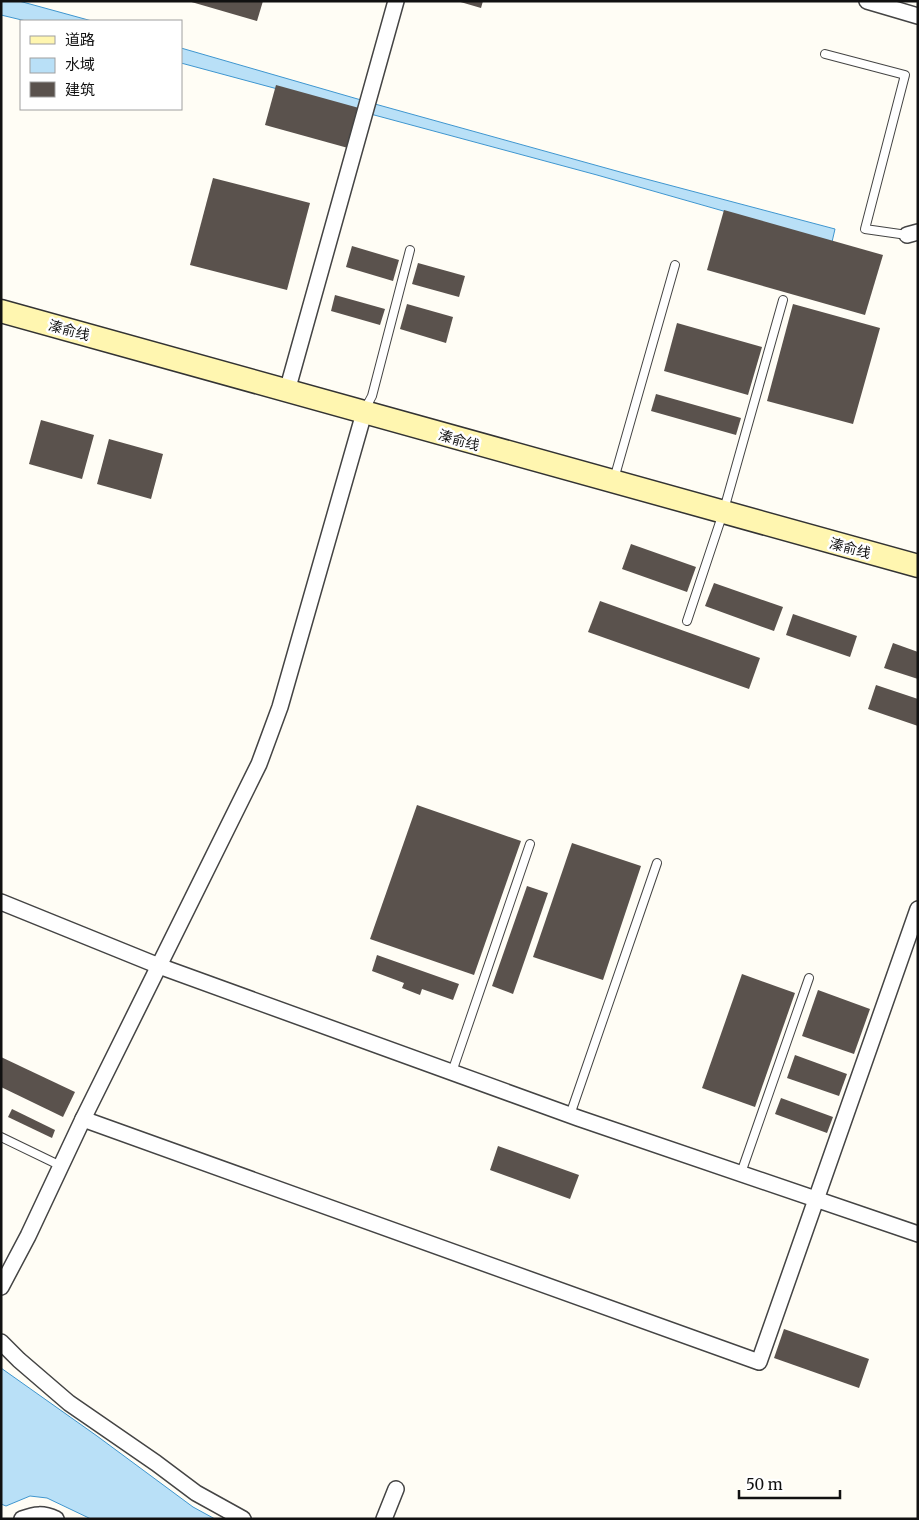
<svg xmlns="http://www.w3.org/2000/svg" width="919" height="1520" viewBox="0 0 919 1520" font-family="Merriweather,'Noto Sans SC',serif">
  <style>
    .water { fill: #b9e0f7; stroke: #3f96cf }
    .building { fill: #5a524d }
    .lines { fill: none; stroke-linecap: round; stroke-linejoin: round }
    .service-casing { stroke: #444; stroke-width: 10 }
    .minor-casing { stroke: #444; stroke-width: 18 }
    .secondary-casing { stroke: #333; stroke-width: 25 }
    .service { stroke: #fff; stroke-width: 8 }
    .minor { stroke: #fff; stroke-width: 15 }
    .secondary { stroke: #fff6b0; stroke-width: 22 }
    .labels { text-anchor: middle; stroke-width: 5; stroke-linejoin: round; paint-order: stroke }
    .street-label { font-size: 14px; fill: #111; stroke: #fff }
  </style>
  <rect width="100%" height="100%" fill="#fffdf5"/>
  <!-- water -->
  <g class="water">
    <polygon points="1,1 19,1 92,21 26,21 1,15"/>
    <polygon points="181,48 375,104 631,175 835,229 832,242 597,175 181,63"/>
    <polygon points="1,1368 97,1436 193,1507 215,1519 91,1519 47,1498 30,1496 6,1506 1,1504"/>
  </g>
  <!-- building -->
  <g class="building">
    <polygon points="188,1 263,1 257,21"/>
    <polygon points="457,1 483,1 481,8"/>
    <polygon points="276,85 359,108 348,148 265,125"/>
    <polygon points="213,178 310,203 287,290 190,265"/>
    <polygon points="724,210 883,255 865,315 707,270"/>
    <polygon points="352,246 399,260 393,281 346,267"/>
    <polygon points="418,263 465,276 459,297 412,284"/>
    <polygon points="335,295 385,309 380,325 331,311"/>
    <polygon points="407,304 453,317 446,343 400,329"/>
    <polygon points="793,304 880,328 853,424 767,401"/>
    <polygon points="677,323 762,347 748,395 664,371"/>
    <polygon points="656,394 741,418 736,435 651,411"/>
    <polygon points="41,420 94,435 82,479 29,464"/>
    <polygon points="109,439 163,454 151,499 97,484"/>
    <polygon points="631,544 696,567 687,592 622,569"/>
    <polygon points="714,583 783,607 774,631 705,606"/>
    <polygon points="600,601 760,658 749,689 588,632"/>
    <polygon points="793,614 857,636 850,657 786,635"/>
    <polygon points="893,643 918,652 918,679 884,668"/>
    <polygon points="876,685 918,699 918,726 868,709"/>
    <polygon points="417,805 521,841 474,975 370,939"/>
    <polygon points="572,843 641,866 603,980 533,957"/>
    <polygon points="527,886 548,893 513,994 492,986"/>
    <polygon points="377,955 459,984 453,1000 422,989 420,995 402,988 404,983 372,971"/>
    <polygon points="742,974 795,993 755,1107 702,1088"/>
    <polygon points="818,990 870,1009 854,1054 802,1036"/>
    <polygon points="795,1055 847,1074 839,1096 787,1078"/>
    <polygon points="1,1057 75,1092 63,1117 1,1087"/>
    <polygon points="781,1098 833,1117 827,1133 775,1114"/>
    <polygon points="12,1109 55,1130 52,1138 8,1117"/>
    <polygon points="498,1146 579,1175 570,1199 490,1170"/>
    <polygon points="784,1329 869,1359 859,1388 774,1358"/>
  </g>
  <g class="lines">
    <!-- service casing -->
    <g class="service-casing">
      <g id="service">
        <polyline points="825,54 905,75 865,229 907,235"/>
        <polyline points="365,409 372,396 410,250"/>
        <polyline points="614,479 675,265"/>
        <polyline points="687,621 723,513 783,300"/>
        <polyline points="452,1072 530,844"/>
        <polyline points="570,1115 657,863"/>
        <polyline points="1,1137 61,1166"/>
        <polyline points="741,1173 809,978"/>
      </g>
    </g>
    <!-- minor casing -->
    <g class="minor-casing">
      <g id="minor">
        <polyline points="867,1 918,16"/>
        <polyline points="907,235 918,232"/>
        <polyline points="287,391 396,1"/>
        <polyline points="1,902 159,966 578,1118 918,1234"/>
        <polyline points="83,1119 759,1362 918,909"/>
        <polyline points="1,1287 28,1236 83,1119 259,764 280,707 364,413"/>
        <polyline points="1,1342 19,1360 69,1403 156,1463 196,1493 243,1519"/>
        <path d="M22,1519C35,1514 43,1513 56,1519"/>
        <polyline points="384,1519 396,1489"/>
      </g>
    </g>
    <!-- secondary casing -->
    <g class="secondary-casing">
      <polyline id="secondary" points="1,311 918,566"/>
    </g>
    <!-- service -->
    <use href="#service" class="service"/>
    <!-- minor -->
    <use href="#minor" class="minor"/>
    <!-- secondary -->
    <use href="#secondary" class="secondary"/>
  </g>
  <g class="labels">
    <!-- street labels -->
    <g class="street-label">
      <text transform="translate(69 330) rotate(15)" y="5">溱俞线</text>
      <text transform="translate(459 440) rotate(16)" y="5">溱俞线</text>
      <text transform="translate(850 548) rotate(15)" y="5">溱俞线</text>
    </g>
  </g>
  <!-- border -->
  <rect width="919" height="1520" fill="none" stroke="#111111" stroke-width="5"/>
  <!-- legend -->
  <rect x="20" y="20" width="162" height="90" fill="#ffffff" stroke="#a0a0a0"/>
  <rect x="30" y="36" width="25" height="8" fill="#fff6b0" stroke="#a0a0a0"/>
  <text x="65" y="45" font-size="15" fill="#111111">道路</text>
  <rect x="30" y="58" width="25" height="15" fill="#b9e0f7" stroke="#a0a0a0"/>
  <text x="65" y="70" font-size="15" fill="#111111">水域</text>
  <rect x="30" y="82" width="25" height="15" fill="#5a524d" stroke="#a0a0a0"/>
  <text x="65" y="95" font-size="15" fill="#111111">建筑</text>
  <!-- scale -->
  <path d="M739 1490v8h101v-8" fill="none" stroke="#111111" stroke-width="2.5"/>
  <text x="746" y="1490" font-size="15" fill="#111111" stroke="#ffffff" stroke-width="4" paint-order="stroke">50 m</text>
</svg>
